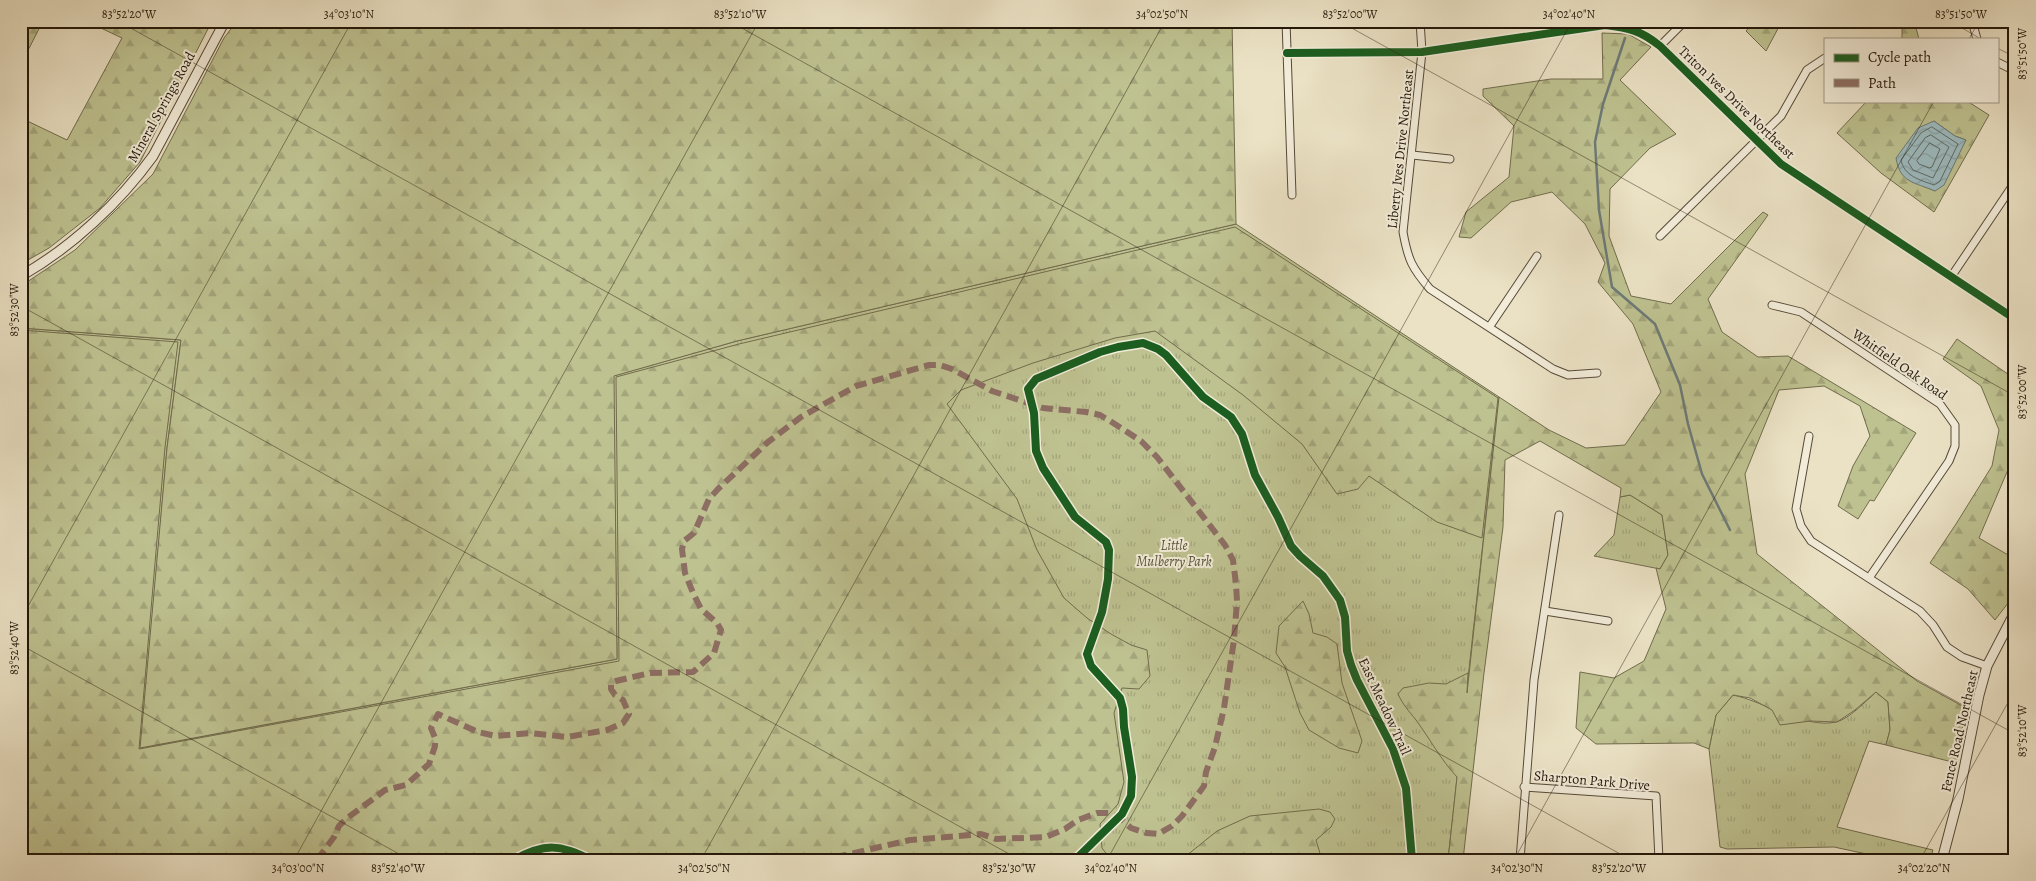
<svg xmlns="http://www.w3.org/2000/svg" width="2036" height="881" viewBox="0 0 2036 881" font-family="Alegreya,serif">
  <style>
    .grass { fill: url(#grass-tufts); stroke: #716c4d }
    .forest { fill: url(#forest-firs); stroke: #716c4d; fill-rule: evenodd }
    .water { fill: url(#water-waves); stroke: #6d7a77 }
    .lines { fill: none; stroke-linecap: round; stroke-linejoin: round }
    .shore { stroke: #606a64; stroke-width: 1 }
    .stream { stroke: #6d7a77; stroke-width: 2.5 }
    .minor-casing { stroke: #564a39; stroke-width: 9 }
    .tertiary-casing { stroke: #564a39; stroke-width: 11 }
    .minor { stroke: #f2ecd9; stroke-width: 7 }
    .tertiary { stroke: #f2ecd9; stroke-width: 9 }
    .quiet { stroke: #8d6e63; stroke-width: 6; stroke-dasharray: 12 6; stroke-linecap: butt }
    .cycleway-casing { stroke: #f2ecd9; stroke-width: 11 }
    .cycleway { stroke: #1b5e20; stroke-width: 8 }
    .ticks { fill: none; stroke: #24180a; stroke-width: 1; stroke-opacity: 0.45 }
    .labels { text-anchor: middle; stroke-width: 4; stroke-linejoin: round; paint-order: stroke }
    .street-label { font-size: 14px; fill: #24180a; stroke: #f2ecd9 }
    .park-label { font-size: 14px; font-style: italic; fill: #5a5339; stroke: #f2ecd9 }
    .neatline { fill: none; stroke: #24180a; stroke-width: 2 }
    .ticks-label { font-size: 12px; text-anchor: middle; fill: #24180a }
  </style>
  <defs>
    <pattern id="grass-tufts" width="24" height="20" patternUnits="userSpaceOnUse" patternTransform="scale(1.25)"><rect width="24" height="20" fill="#bec190"/><path d="M3 7l-1-3M5 7V3M7 7l1-3M15 17l-1-3M17 17v-4M19 17l1-3" fill="none" stroke="#a3a57b"/></pattern>
    <pattern id="forest-firs" width="22" height="20" patternUnits="userSpaceOnUse" patternTransform="scale(1.25)"><rect width="22" height="20" fill="#bec190"/><path d="M5 1l3.5 6h-7zM16 11l3.5 6h-7z" fill="#a3a57b"/></pattern>
    <pattern id="water-waves" width="16" height="10" patternUnits="userSpaceOnUse" patternTransform="scale(1.25)"><rect width="16" height="10" fill="#9dbbbf"/><path d="M0 5q4-4 8 0t8 0" fill="none" stroke="#87a0a3"/></pattern>
  </defs>
  <rect width="100%" height="100%" fill="#ebe2c5"/>
  <filter id="stains"><feTurbulence type="fractalNoise" baseFrequency=".004" numOctaves="4"/><feColorMatrix values="0 0 0 0 .2 0 0 0 0 .09 0 0 0 0 .02 0 0 0 .5 -.17"/></filter>
  <radialGradient id="worn" r=".72"><stop offset=".6" stop-color="#630" stop-opacity="0"/><stop offset="1" stop-color="#630" stop-opacity=".3"/></radialGradient>
  <!-- grass -->
  <g class="grass">
    <polygon points="1236,224 1499,397 1448,860 21,860 21,328 181,340 167,448 141,748 617,659 613,376 737,341"/>
    <polygon points="1630,495 1662,515 1668,555 1660,569 1594,556 1614,535 1620,497"/>
    <path d="M1876,692L1888,702L1890,730L1886,745L1869,741L1837,827L1933,850L1930,860H1900V857L1871,855L1834,847L1727,849L1720,847L1709,749L1716,715L1733,695C1763,701 1805,729 1836,722C1849,719 1866,701 1876,692Z"/>
  </g>
  <!-- forest -->
  <g class="forest">
    <polygon points="21,21 43,21 21,64"/>
    <polygon points="86,21 212,21 140,162 100,208 49,248 21,264 21,118 67,140 122,38"/>
    <polygon points="237,21 1232,21 1236,224 737,341 614,376 617,659 140,748 167,448 181,340 21,328 21,286 75,250 153,174 224,38"/>
    <polygon points="1755,21 1782,21 1766,51 1746,31"/>
    <polygon points="1902,21 1914,21 1919,39 1902,39"/>
    <path d="M1602,33L1628,34L1651,47L1620,80L1676,134L1650,148L1610,189L1609,236L1631,296L1671,304L1763,212L1768,215L1708,299L1722,332L1758,357L1788,356L1916,433L1874,501L1870,500L1858,519L1838,506L1853,466L1870,436L1860,406L1824,386L1779,390L1745,474L1757,554L1917,681L1966,708L1956,763L1886,745L1890,730L1888,702L1876,692L1855,710L1837,722L1810,721L1780,725L1772,710L1750,698L1733,695L1716,715L1709,749L1694,743L1596,744L1576,728L1580,672L1614,678L1644,661L1666,609L1656,568L1660,569L1668,555L1662,515L1630,495L1620,497L1621,488L1540,441L1505,460L1503,527L1484,673L1463,860H1448L1457,777C1441,760 1430,739 1416,720C1409,711 1403,705 1398,694L1403,688L1429,683L1446,684L1468,673L1467,693L1499,397L1549,430L1586,448L1625,445L1661,392L1633,324L1598,282L1605,263L1585,224L1552,192L1511,202L1471,238L1459,237L1466,212L1509,177L1514,126L1483,96V89L1551,79H1603Z"/>
    <path d="M1867,101H1967L1989,115L1934,212L1881,173L1837,133ZM1934,121L1955,136L1966,140L1935,191L1923,186Z"/>
    <polygon points="1235,227 1498,398 1482,538 1437,522 1369,476 1358,489 1337,494 1302,444 1243,395 1155,331 1115,338 1033,363 961,390 947,404 1017,499 1037,550 1064,598 1087,618 1111,634 1131,645 1147,650 1150,676 1139,689 1122,688 1114,713 1124,782 1118,804 1100,824 1102,848 1111,860 21,860 21,330 178,342 165,447 139,749 619,661 616,377 739,344"/>
    <polygon points="1957,339 2015,379 2015,453 1979,538 2015,559 2015,594 1995,620 1968,589 1930,563 1956,524 1992,466 1999,430 1981,386 1943,359"/>
    <polygon points="1303,601 1309,614 1313,633 1327,637 1337,644 1342,683 1362,741 1358,753 1339,748 1309,730 1300,713 1285,667 1276,653 1279,626"/>
    <polygon points="1319,809 1330,812 1335,819 1331,827 1316,840 1322,860 1181,860 1217,831 1250,816"/>
  </g>
  <!-- water -->
  <path class="water" d="M1934,121L1955,136L1966,140L1944,185L1935,191C1914,182 1900,183 1896,158L1918,128Z"/>
  <g class="lines">
    <!-- shore -->
    <g class="shore">
      <path d="M1932,127L1958,144L1940,181L1934,185C1920,180 1904,176 1901,160L1921,133Z"/>
      <polygon points="1931,135 1949,147 1933,178 1913,170 1908,162 1925,138"/>
      <polygon points="1930,143 1940,149 1932,167 1929,168 1919,164 1917,161"/>
    </g>
    <!-- stream -->
    <polyline class="stream" points="1625,38 1603,104 1595,142 1599,210 1612,287 1655,324 1680,385 1688,424 1702,474 1730,530"/>
    <!-- minor casing -->
    <g class="minor-casing">
      <g id="minor">
        <polyline points="1286,21 1292,195"/>
        <path d="M1420,21L1422,52L1403,232C1408,260 1412,268 1430,289L1553,369L1568,375L1597,373"/>
        <polyline points="1972,21 1977,39"/>
        <polyline points="1660,46 1685,21"/>
        <path d="M1287,53L1422,52L1605,25C1629,28 1640,30 1660,46L1781,164L2015,319"/>
        <polyline points="1997,62 2015,71"/>
        <polyline points="1412,155 1450,159"/>
        <polyline points="1660,236 1781,116 1807,70 1825,58"/>
        <polyline points="1951,277 2015,182"/>
        <polyline points="1772,305 1801,312 1940,404 1955,425 1955,446 1949,461 1869,578"/>
        <polyline points="1490,326 1537,256"/>
        <polyline points="1809,436 1796,509 1801,526 1811,541 1920,611 1933,625 1947,647 1962,657 1987,666"/>
        <polyline points="1545,611 1608,621"/>
        <polyline points="1524,787 1656,796 1659,860"/>
        <polyline points="1520,860 1534,680 1559,515"/>
      </g>
    </g>
    <!-- tertiary casing -->
    <g class="tertiary-casing">
      <g id="tertiary">
        <path d="M21,276C72,247 119,203 153,156L225,21"/>
        <polyline points="1942,860 1958,799 1979,695 1987,666 2015,612"/>
      </g>
    </g>
    <!-- minor -->
    <use href="#minor" class="minor"/>
    <!-- tertiary -->
    <use href="#tertiary" class="tertiary"/>
    <!-- quiet -->
    <polyline class="quiet" points="317,860 334,837 339,826 346,819 385,790 406,785 429,764 435,746 435,738 431,728 438,714 478,732 496,736 530,733 567,737 607,730 623,723 629,714 623,700 615,695 611,689 611,683 616,681 650,673 693,672 714,653 721,630 717,623 701,609 693,593 685,573 682,549 684,541 694,533 709,499 718,489 768,442 801,417 856,386 929,365 940,365 952,369 992,391 1043,408 1086,412 1100,415 1110,421 1141,441 1157,457 1225,545 1233,560 1236,584 1237,601 1234,640 1224,708 1215,747 1206,772 1204,786 1182,816 1172,826 1158,834 1146,833 1131,828 1119,817 1109,813 1097,813 1078,820 1065,829 1046,837 996,839 981,834 970,835 910,840 841,856 802,860"/>
    <!-- cycleway casing -->
    <g class="cycleway-casing">
      <g id="cycleway">
        <path d="M1287,53L1422,52L1605,25C1629,28 1640,30 1660,46L1781,164L2015,319"/>
        <path d="M514,860C544,843 561,844 591,860"/>
        <polyline points="1075,860 1122,814 1131,796 1132,777 1124,727 1123,709 1120,698 1091,666 1087,654 1102,612 1108,579 1109,550 1106,542 1075,517 1043,468 1036,451 1034,413 1028,389 1036,379 1100,352 1118,347 1143,343 1158,349 1166,355 1203,397 1231,417 1242,434 1255,475 1278,517 1291,546 1300,556 1323,576 1340,600 1345,617 1347,651 1351,665 1357,680 1393,749 1406,788 1412,860"/>
      </g>
    </g>
    <!-- cycleway -->
    <use href="#cycleway" class="cycleway"/>
  </g>
  <!-- ticks -->
  <path class="ticks" d="M118,21L1631,860M729,21L2015,734M1339,21L2015,396M1950,21L1981,39M1969,39L1979,21M1997,48L2015,57M21,306L1020,860M21,619L352,21M21,645L410,860M294,860L759,21M701,860L1165,21M1107,860L1572,21M1514,860L1934,101M1920,860L2015,690"/>
  <g class="labels">
    <!-- street labels -->
    <g class="street-label">
      <text transform="translate(1737 102) rotate(44)" y="5">Triton Ives Drive Northeast</text>
      <text transform="translate(161 107) rotate(-61)" y="5">Mineral Springs Road</text>
      <text transform="translate(1400 149) rotate(-84)" y="5">Liberty Ives Drive Northeast</text>
      <text transform="translate(1900 364) rotate(35)" y="5">Whitfield Oak Road</text>
      <text transform="translate(1385 706) rotate(65)" y="5">East Meadow Trail</text>
      <text transform="translate(1959 731) rotate(-77)" y="5">Fence Road Northeast</text>
      <text transform="translate(1592 780) rotate(5)" y="5">Sharpton Park Drive</text>
    </g>
    <!-- park labels -->
    <g class="park-label">
      <text x="1174" y="550">Little<tspan x="1174" dy="16">Mulberry Park</tspan></text>
    </g>
  </g>
  <!-- margin -->
  <rect width="2036" height="881" fill="none" stroke="#ebe2c5" stroke-width="55"/>
  <!-- legend -->
  <rect x="1824" y="38" width="175" height="65" fill="#f2ecd9" stroke="#a09786"/>
  <rect x="1834" y="54" width="25" height="8" fill="#1b5e20" stroke="#a09786"/>
  <text x="1868" y="62" font-size="15" fill="#24180a">Cycle path</text>
  <rect x="1834" y="79" width="25" height="8" fill="#8d6e63" stroke="#a09786"/>
  <text x="1868" y="88" font-size="15" fill="#24180a">Path</text>
  <rect x="28" y="28" width="1980" height="826" class="neatline"/>
  <g class="ticks-label">
    <text x="129" y="18">83°52'20"W</text>
    <text x="349" y="18">34°03'10"N</text>
    <text x="740" y="18">83°52'10"W</text>
    <text x="1162" y="18">34°02'50"N</text>
    <text x="1350" y="18">83°52'00"W</text>
    <text x="1569" y="18">34°02'40"N</text>
    <text x="1961" y="18">83°51'50"W</text>
    <text transform="translate(2022 54) rotate(-90)" y="4">83°51'50"W</text>
    <text transform="translate(14 310) rotate(-90)" y="4">83°52'30"W</text>
    <text transform="translate(2022 392) rotate(-90)" y="4">83°52'00"W</text>
    <text transform="translate(14 648) rotate(-90)" y="4">83°52'40"W</text>
    <text transform="translate(2022 731) rotate(-90)" y="4">83°52'10"W</text>
    <text x="298" y="872">34°03'00"N</text>
    <text x="398" y="872">83°52'40"W</text>
    <text x="704" y="872">34°02'50"N</text>
    <text x="1009" y="872">83°52'30"W</text>
    <text x="1111" y="872">34°02'40"N</text>
    <text x="1517" y="872">34°02'30"N</text>
    <text x="1619" y="872">83°52'20"W</text>
    <text x="1924" y="872">34°02'20"N</text>
  </g>
  <rect width="100%" height="100%" filter="url(#stains)"/>
  <rect width="100%" height="100%" fill="url(#worn)"/>
</svg>
